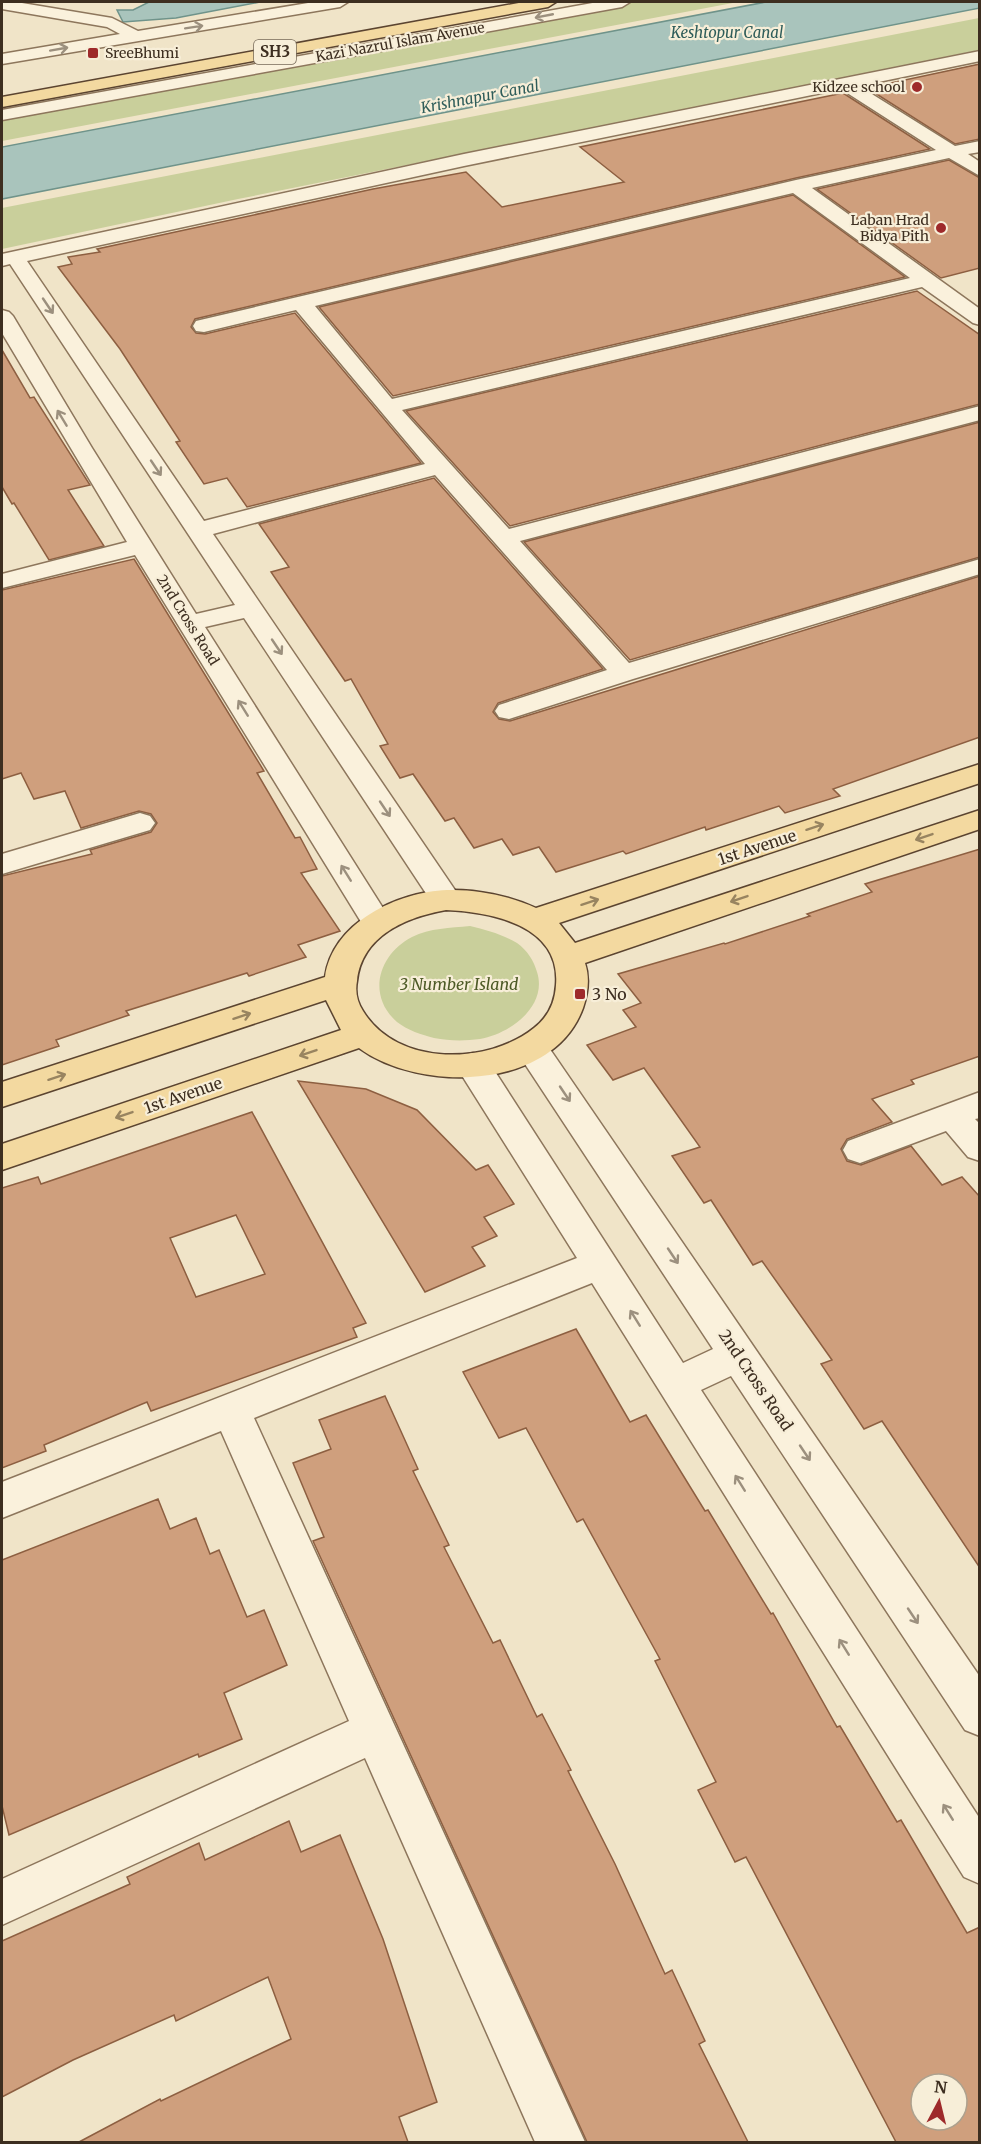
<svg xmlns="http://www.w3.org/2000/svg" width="981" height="2144" viewBox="0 0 981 2144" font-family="Merriweather,serif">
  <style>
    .green { fill: #c9cf9b }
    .water { fill: #a9c4bc; stroke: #6f938a; stroke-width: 1.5 }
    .building { fill: #cf9f7d; stroke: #8d5f41; stroke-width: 1.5; fill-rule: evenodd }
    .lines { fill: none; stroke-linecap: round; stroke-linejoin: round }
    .minor-casing { stroke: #8d765c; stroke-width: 3 }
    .major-casing { stroke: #5b4430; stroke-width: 3 }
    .minor { fill: #faf1dc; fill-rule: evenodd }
    .major { fill: #f3d9a0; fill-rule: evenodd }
    .oneway { stroke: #9c907e }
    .oneway2 { stroke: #988460 }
    .poi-dot { fill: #9e2a2b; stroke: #f7eed8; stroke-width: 2 }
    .labels { text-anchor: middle; stroke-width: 4.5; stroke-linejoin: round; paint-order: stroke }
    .far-street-label { font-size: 14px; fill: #3d2e20; stroke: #f7eed8 }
    .far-poi-label { font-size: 14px; fill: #3d2e20; stroke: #f7eed8; text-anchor: end }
    .far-water-label { font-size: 15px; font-style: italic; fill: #2f5d5a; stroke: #f7eed8 }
    .shield { fill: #f7eed8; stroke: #756857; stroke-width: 1.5 }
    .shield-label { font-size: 15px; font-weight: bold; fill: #3d2e20 }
    .street-label { font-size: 16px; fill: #3d2e20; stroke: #f7eed8 }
    .park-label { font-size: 16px; font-style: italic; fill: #4d5a26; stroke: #f7eed8 }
    .poi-label { font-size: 16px; fill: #3d2e20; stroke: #f7eed8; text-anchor: start }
  </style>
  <rect width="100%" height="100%" fill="#f0e4c8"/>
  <!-- green -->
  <g class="green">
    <polygon points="617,2 738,2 2,141 2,113"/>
    <polygon points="979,18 979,50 238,199 2,249 2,208"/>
    <path d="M470,926C486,930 502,934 517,943C527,950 534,961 537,972C548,1006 510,1034 480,1039C465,1041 449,1041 434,1038C422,1035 407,1030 397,1022C366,995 379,954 412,937C430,928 450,928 470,926Z"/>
  </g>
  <!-- water -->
  <g class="water">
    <polygon points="149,2 260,2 176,18 123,22 117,10 133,10"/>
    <polygon points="766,2 979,2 980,8 2,199 2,147"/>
  </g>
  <!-- building -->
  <g class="building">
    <polygon points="980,64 980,139 955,144 867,88"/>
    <polygon points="843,93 930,149 796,178 195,319 191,327 196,333 205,334 295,313 421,463 247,507 227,478 204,484 176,442 180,441 120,349 58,267 72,264 68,257 100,252 97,249 373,189 466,172 502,207 599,187 624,182 580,147"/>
    <polygon points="949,160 980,178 980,268 941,278 817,189"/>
    <polygon points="793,195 905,277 393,396 319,307"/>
    <polygon points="917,291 980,335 980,404 510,526 406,411"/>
    <polygon points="2,350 30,398 34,397 90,485 68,490 104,546 49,560 14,503 12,504 2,487"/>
    <polygon points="980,422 980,557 630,660 524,542"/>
    <polygon points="434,478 603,669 498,703 493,712 499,719 510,721 980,576 980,737 833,789 840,796 785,813 779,806 706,830 705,827 626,854 623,851 556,872 539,847 513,855 502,839 474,848 454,818 445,821 413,774 400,778 380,746 388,744 351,679 345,681 271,572 289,567 259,524"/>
    <polygon points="134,559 264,771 257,773 295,838 300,837 317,869 301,873 340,931 298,945 306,957 249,976 247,973 126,1011 129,1015 56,1040 59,1046 2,1065 2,876 92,854 90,850 151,832 157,823 151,814 139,811 81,828 65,791 34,799 21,773 2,779 2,590"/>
    <polygon points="980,849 980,1056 911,1080 914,1084 872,1099 892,1122 847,1139 841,1149 847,1161 861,1165 911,1146 942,1185 962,1177 980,1197 980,1568 882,1421 864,1429 821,1364 832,1360 762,1261 753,1265 711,1200 704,1203 672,1156 700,1147 644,1068 613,1080 587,1045 636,1027 623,1010 641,1003 618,974 724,943 725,944 810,916 807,914 872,892 865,884"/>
    <polygon points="298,1081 366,1089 417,1110 476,1170 488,1165 514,1204 484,1217 497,1236 472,1247 485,1266 425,1292"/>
    <path d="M252,1112L366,1323L353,1328L357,1337L151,1411L147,1402L44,1445L46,1451L2,1468V1188L38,1177L41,1184ZM236,1215L265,1274L196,1297L170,1238Z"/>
    <path d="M576,1329L630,1422L646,1415L705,1511L708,1510L771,1614L773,1613L837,1727L840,1726L897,1822L901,1820L967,1933L980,1927V2142H896L746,1857L735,1862L698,1790L716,1782L655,1661L660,1659L583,1519L577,1522L526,1428L499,1438L463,1372ZM921,2084H957V2120H921Z"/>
    <polygon points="385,1396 418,1469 413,1471 449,1545 444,1547 493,1643 500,1640 537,1717 542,1714 571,1770 568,1771 615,1864 665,1974 672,1970 705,2041 699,2044 748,2142 587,2142 313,1541 324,1537 293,1463 331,1449 319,1420"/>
    <polygon points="158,1499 170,1529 196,1518 210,1554 219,1550 247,1617 264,1610 287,1665 224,1693 242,1739 199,1757 198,1754 9,1835 2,1806 2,1560"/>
    <polygon points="289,1821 301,1852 340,1835 383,1939 437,2102 399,2117 408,2142 79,2142 160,2099 161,2101 291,2039 268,1977 176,2021 174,2015 73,2060 2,2097 2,1941 130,1884 127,1877 199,1843 205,1860"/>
  </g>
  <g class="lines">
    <!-- minor casing -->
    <g class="minor-casing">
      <g id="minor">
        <polygon points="2,2 16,2 112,18 138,31 314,2 348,2 340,7 2,64 2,54 120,34 107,27 2,9"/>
        <polygon points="598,2 630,2 622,7 2,120 2,110"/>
        <path d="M980,51V61L859,86L955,146L980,141V152L968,154L980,162V176L949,158L812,188L980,309V325L973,323L922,287L402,410L509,529L980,406V420L520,541L629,663L980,559V574L633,679L509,719L499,717L495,711L499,705L607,670L435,475L213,534L457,893L461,900L457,907L446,910L435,907L244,618L205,627L388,916L392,923L388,930L377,934L366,930L135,555L2,588V574L127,542L2,333V310L9,312L13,316L92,448L196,614L235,605L10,264L2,266V254L464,154ZM841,89L936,150L796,180L196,321L193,326L196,331L204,332L296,310L425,464L204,521L27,261L464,166ZM793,193L910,278L392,399L315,306Z"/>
        <polygon points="140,813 150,816 155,823 150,830 2,874 2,854"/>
        <polygon points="531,1035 543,1039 980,1677 980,1736 965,1730 731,1376 701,1390 980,1819 980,1884 964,1877 592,1283 254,1418 585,2142 535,2142 365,1758 2,1925 2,1879 349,1721 221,1431 2,1518 2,1482 577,1258 461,1074 457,1065 461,1056 473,1053 485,1056 683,1363 713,1349 519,1055 515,1047 519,1039"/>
        <polygon points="980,1092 980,1118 975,1119 980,1124 980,1161 968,1157 946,1131 860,1163 848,1159 843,1150 848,1141"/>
      </g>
    </g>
    <!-- major casing -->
    <g class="major-casing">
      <g id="major">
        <polygon points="524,2 556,2 548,7 2,107 2,97"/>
        <path d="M980,764V783L559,923L575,943L980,810V829L585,963C590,978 588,993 583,1008C553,1091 420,1093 359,1048L2,1170V1144L341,1030L326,1000L2,1107V1082L325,977C333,922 398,892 447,890C477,889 510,896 536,908ZM446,910C491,912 561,925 556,985C555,1003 548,1017 534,1028C488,1065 397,1067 363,1011C357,1002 355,991 357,981C362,935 407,917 446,910Z"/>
      </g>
    </g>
    <!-- minor -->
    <use href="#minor" class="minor"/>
    <!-- major -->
    <use href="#major" class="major"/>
  </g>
  <!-- one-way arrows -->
  <defs><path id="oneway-shaft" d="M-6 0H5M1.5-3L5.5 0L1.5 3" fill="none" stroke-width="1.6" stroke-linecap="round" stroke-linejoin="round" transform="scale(1.5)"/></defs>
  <g class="oneway">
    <use href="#oneway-shaft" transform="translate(544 16) rotate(169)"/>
    <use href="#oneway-shaft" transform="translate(194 27) rotate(-9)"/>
    <use href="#oneway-shaft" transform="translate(59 49) rotate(-10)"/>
    <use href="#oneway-shaft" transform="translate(48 306) rotate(56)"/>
    <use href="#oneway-shaft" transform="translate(62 418) rotate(-121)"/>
    <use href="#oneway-shaft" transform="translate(156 468) rotate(56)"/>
    <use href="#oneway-shaft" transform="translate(277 647) rotate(56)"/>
    <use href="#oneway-shaft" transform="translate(243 708) rotate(-122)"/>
    <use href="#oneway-shaft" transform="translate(385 809) rotate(56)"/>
    <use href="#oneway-shaft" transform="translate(346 873) rotate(-122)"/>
    <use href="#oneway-shaft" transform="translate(565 1094) rotate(56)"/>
    <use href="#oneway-shaft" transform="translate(673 1256) rotate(56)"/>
    <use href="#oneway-shaft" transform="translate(635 1318) rotate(-122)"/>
    <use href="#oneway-shaft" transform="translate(805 1453) rotate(56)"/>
    <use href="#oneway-shaft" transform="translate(740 1483) rotate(-122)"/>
    <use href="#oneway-shaft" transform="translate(913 1616) rotate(56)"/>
    <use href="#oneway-shaft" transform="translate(844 1647) rotate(-122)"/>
    <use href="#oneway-shaft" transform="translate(948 1812) rotate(-122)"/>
  </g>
  <g class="oneway2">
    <use href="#oneway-shaft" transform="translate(815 827) rotate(-18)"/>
    <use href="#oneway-shaft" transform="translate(924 837) rotate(161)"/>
    <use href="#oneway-shaft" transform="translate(739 899) rotate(161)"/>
    <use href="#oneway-shaft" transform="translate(590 902) rotate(-18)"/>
    <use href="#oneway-shaft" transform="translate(242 1016) rotate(-18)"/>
    <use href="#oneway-shaft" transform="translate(308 1053) rotate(161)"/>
    <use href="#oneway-shaft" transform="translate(57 1077) rotate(-18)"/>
    <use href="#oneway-shaft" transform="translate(124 1115) rotate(161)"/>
  </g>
  <!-- markers -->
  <g class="poi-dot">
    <rect x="87" y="47" width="12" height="12" rx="3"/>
    <circle cx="917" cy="87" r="6"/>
    <circle cx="941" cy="228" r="6"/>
    <rect x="574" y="988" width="12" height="12" rx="3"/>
  </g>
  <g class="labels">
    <!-- far-street labels -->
    <g class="far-street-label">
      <text transform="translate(400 42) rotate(-10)" y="5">Kazi Nazrul Islam Avenue</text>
      <text transform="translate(188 620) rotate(58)" y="5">2nd Cross Road</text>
    </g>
    <!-- far-poi labels -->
    <g class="far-poi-label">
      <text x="105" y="58" text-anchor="start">SreeBhumi</text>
      <text x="905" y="92">Kidzee school</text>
      <text x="929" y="225">Laban Hrad<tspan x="929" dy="16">Bidya Pith</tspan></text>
    </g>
    <!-- far-water labels -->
    <g class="far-water-label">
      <text x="727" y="38">Keshtopur Canal</text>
      <text transform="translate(480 97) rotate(-11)" y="5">Krishnapur Canal</text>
    </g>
    <!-- shield labels -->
    <rect class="shield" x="254" y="40" width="42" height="24" rx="4.5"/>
    <g class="shield-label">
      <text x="275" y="57">SH3</text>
    </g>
    <!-- street labels -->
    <g class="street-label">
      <text transform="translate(757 847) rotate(-18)" y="6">1st Avenue</text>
      <text transform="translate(183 1095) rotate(-19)" y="6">1st Avenue</text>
      <text transform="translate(756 1380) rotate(56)" y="6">2nd Cross Road</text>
    </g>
    <!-- park labels -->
    <g class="park-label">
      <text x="459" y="990">3 Number Island</text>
    </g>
    <!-- poi labels -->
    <g class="poi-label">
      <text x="592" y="1000">3 No</text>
    </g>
  </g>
  <!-- border -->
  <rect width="981" height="2144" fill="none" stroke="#3d2e20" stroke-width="6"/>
  <!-- north arrow -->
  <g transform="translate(939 2102) rotate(7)"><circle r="28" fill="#f7eed8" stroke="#ada18e" stroke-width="1.5"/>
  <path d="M0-4.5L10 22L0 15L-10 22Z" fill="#9e2a2b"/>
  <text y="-9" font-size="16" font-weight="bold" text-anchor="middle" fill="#3d2e20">N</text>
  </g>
</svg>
